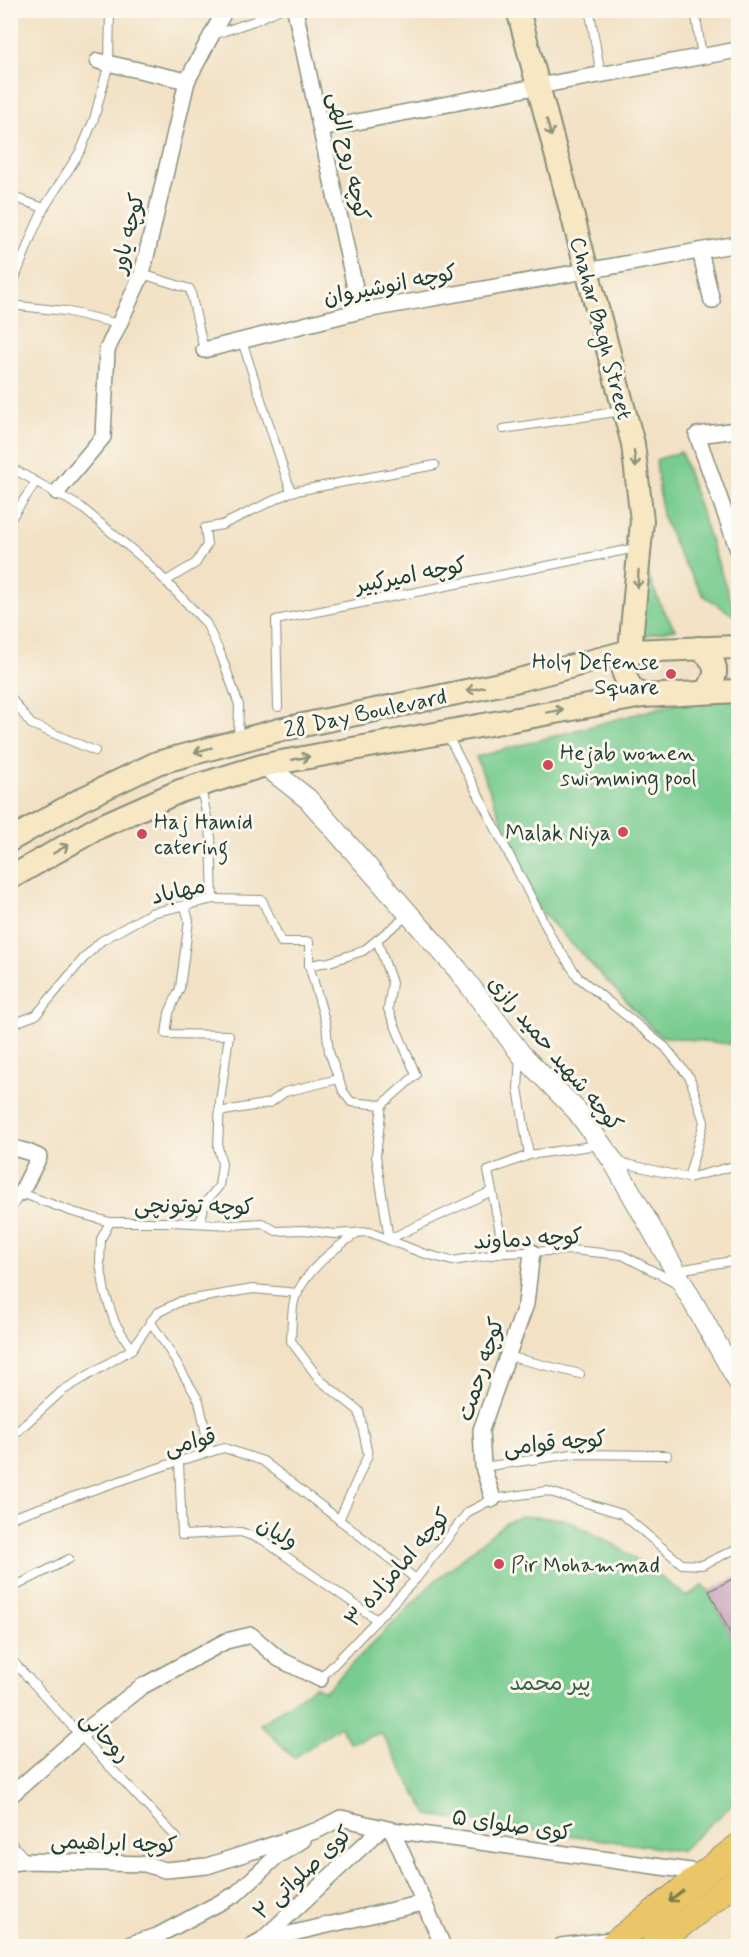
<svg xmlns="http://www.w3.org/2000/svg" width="749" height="1957" viewBox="0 0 749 1957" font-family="Mynerve,'Playpen Sans Arabic',sans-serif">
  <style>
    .green { fill: #78cc90; stroke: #4c8462; stroke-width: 1.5 }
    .building { fill: #c59bba }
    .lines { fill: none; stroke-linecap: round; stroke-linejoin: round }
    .service-casing { stroke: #888f7c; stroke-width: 10 }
    .minor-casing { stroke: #888f7c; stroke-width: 18 }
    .tertiary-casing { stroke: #888f7c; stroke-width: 22 }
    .secondary-casing { stroke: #888f7c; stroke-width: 26 }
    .primary-casing { stroke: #888f7c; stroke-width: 28 }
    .service { stroke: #fff; stroke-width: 8 }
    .minor { stroke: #fff; stroke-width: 15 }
    .tertiary { stroke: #fff; stroke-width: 20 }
    .secondary { stroke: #f7e8c3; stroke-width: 22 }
    .primary { stroke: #ebc669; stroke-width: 26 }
    .oneway { stroke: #8b927c }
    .oneway2 { stroke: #7b7b4c }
    .poi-dot { fill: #d1495b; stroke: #fbf7ec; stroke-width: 2 }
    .labels { text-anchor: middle; stroke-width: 6; stroke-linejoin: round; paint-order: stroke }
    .street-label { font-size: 22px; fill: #1f3d34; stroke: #fbf7ec }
    .poi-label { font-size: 22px; fill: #1f3d34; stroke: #fbf7ec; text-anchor: start }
    .park-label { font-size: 22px; fill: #35614b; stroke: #fbf7ec }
  </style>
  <rect width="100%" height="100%" fill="#fbf7ec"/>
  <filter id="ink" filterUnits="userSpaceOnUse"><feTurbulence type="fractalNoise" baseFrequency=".0167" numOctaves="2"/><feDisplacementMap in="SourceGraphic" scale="12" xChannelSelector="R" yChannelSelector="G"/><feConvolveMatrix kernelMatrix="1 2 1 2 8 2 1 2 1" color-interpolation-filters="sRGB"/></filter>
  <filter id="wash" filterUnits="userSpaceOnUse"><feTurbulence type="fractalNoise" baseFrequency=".008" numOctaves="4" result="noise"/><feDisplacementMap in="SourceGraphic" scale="24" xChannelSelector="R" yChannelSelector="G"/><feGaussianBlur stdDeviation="1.35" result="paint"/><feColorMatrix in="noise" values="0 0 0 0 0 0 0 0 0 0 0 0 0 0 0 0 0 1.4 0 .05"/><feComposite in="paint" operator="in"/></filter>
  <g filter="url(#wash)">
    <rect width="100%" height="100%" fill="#f2e1c5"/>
    <!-- green -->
    <g class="green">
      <polygon points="681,452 736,617 703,595 678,552 662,515 656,460"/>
      <polygon points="645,568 661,606 675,629 633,638"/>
      <polygon points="696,698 738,699 738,1045 659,1036 537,907 476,757"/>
      <polygon points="521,1516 564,1519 615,1545 687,1596 703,1586 709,1591 738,1649 738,1800 680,1851 428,1815 381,1733 350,1743 340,1726 294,1758 260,1724 315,1686 325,1691 435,1581 504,1524"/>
    </g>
    <g id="blocks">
      <!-- building -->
      <polygon class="building" points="738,1576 738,1649 709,1591"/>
    </g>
  </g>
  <g filter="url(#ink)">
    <use href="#blocks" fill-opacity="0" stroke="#888f7c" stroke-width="1.5"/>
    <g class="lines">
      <!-- service casing -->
      <g class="service-casing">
        <g id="service">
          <polyline points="695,10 702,57"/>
          <polyline points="590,13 601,75"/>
          <polyline points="213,35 254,21 278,10"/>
          <polyline points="10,196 44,208"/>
          <polyline points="142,274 190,289 204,350"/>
          <polyline points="10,291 33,232 44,208 81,150 94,119 109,63 110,10"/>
          <polyline points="10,305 65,311 119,324"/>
          <polyline points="242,341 291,492"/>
          <polyline points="503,429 622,411"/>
          <polyline points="10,467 81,507 147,562 206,623 221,655 239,705 238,739"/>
          <polyline points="10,520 36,482"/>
          <polyline points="166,581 196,563 207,545 205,528 222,525 291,492 435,465"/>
          <polyline points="10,697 31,724 95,751"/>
          <polyline points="278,707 276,620 636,548"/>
          <polyline points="447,734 553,940 578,977 665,1047 690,1078 704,1122 688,1178"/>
          <polyline points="201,788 211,837 213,899"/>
          <polyline points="185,907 189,920 180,988 169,1013 166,1034 229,1035 220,1102 218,1147 222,1164 219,1186 205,1203 200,1223"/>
          <polyline points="377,940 392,983 388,1009 416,1075 382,1105 376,1156 389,1239 492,1191 488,1171 529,1155 518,1088 520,1057"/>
          <polyline points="10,1025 36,1015 83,959 101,941 151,913 213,899 262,900 281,942 309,942 309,965"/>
          <polyline points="382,1105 351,1102 343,1091 329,1052 326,1024 309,965 329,962 363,951 408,915"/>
          <polyline points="219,1112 270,1103 285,1092 338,1079"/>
          <polyline points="529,1155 598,1145"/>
          <polyline points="618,1162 688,1178 738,1165"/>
          <polyline points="492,1191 504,1253"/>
          <polyline points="10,1210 21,1193 73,1212 110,1222 172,1222 232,1225 262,1223 276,1231 304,1230 334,1234 369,1232 422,1253 452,1261 504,1253 572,1250 622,1255 677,1283"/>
          <polyline points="110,1222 101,1239 100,1263 105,1293 115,1323 132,1349"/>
          <polyline points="678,1270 738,1260"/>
          <polyline points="150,1321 166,1345 199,1401 210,1452"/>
          <polyline points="507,1356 580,1374"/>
          <polyline points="10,1438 62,1391 132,1349 157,1313 181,1301 253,1289 298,1293"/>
          <polyline points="179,1461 182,1535 241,1532 263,1540 377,1620"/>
          <polyline points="483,1467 572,1454 667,1455"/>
          <polyline points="10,1518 179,1461 224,1448 263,1461 416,1579"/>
          <path d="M339,1520L368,1455L359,1411L320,1380L291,1341C292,1329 291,1308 295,1298C306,1270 334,1249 357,1233"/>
          <polyline points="10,1589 69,1559"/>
          <polyline points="10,1658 80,1735 177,1838"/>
          <polyline points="320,1679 416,1579 468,1512 493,1499 547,1491 622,1514 682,1564 702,1565 738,1548"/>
          <polyline points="10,1842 28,1861"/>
        </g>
      </g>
      <!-- minor casing -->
      <g class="minor-casing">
        <g id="minor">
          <polyline points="295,10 360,311"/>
          <polyline points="98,61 187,81"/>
          <polyline points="321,129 560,82 738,50"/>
          <polyline points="700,251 712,301"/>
          <polyline points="204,350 360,311 738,244"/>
          <polyline points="738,430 697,435 738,550"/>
          <polyline points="57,492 103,437 107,350 142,274 187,81 225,10"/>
          <polyline points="10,1147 28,1152 39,1157 21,1193"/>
          <polyline points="493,1499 483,1467 481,1430 526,1304 532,1252"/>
          <polyline points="10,1796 80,1735 141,1687 226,1641 251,1635 279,1659 320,1679"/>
          <polyline points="392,1830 443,1946"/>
          <polyline points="10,1863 28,1861 145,1864 165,1870 207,1866 318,1830 341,1818 392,1830 705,1873"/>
          <polyline points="263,1940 423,1903"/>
          <polyline points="124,1946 157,1936 236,1894 276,1857 303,1840"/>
          <polyline points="251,1946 262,1940 382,1828"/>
          <polyline points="561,1946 619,1939"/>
        </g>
      </g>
      <!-- tertiary casing -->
      <g class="tertiary-casing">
        <polyline id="tertiary" points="265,765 308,799 458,970 521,1054 577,1111 613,1161 738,1381"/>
      </g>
      <!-- secondary casing -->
      <g class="secondary-casing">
        <g id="secondary">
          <polyline points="518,10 633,444 642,521 630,651 624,674 631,688 643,696"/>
          <path d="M699,648C718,662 720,673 706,692"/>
          <polyline points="10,840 82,799 157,763 279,730 519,680 630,651 738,647"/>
          <polyline points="10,878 99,827 180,791 265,765 643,696 738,691"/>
        </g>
      </g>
      <!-- primary casing -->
      <g class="primary-casing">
        <g id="primary">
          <polyline points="611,1946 738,1847"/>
          <polyline points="653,1946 738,1880"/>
        </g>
      </g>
      <!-- service -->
      <use href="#service" class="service"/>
      <!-- minor -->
      <use href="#minor" class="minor"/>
      <!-- tertiary -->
      <use href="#tertiary" class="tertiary"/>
      <!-- secondary -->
      <use href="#secondary" class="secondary"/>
      <!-- primary -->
      <use href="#primary" class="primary"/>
    </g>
    <!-- one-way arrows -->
    <defs><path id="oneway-shaft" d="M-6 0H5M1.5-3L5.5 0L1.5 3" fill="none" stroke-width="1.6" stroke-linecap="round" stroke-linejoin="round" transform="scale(1.5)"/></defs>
    <g class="oneway">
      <use href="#oneway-shaft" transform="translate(549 128) rotate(75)"/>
      <use href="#oneway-shaft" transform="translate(635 459) rotate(83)"/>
      <use href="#oneway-shaft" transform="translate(638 579) rotate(94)"/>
      <use href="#oneway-shaft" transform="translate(475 689) rotate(168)"/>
      <use href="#oneway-shaft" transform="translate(555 711) rotate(-10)"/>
      <use href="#oneway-shaft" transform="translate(203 750) rotate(165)"/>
      <use href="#oneway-shaft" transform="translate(301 758) rotate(-11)"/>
      <use href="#oneway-shaft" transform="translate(61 849) rotate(-30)"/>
    </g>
    <use class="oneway2" href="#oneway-shaft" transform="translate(676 1896) rotate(142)"/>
  </g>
  <!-- markers -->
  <g class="poi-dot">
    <circle cx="671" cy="674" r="6"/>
    <circle cx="548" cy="765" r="6"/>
    <circle cx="623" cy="832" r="6"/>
    <circle cx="142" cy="834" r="6"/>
    <circle cx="499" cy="1564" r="6"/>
  </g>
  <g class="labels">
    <!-- street labels -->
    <g class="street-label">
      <text transform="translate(350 156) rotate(78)" y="8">کوچه روح الهی</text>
      <text transform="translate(127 233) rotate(-76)" y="8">کوچه یاور</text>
      <text transform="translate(390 284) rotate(-11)" y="8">کوچه انوشیروان</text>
      <text transform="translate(602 328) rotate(75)" y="8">Chahar Bagh Street</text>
      <text transform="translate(411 574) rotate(-11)" y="8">کوچه امیرکبیر</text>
      <text transform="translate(365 712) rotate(-12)" y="8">28 Day Boulevard</text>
      <text transform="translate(178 890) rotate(-13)" y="8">مهاباد</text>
      <text transform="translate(556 1053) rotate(50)" y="8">کوچه شهید حمید رازی</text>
      <text transform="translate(194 1205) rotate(1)" y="8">کوچه توتونچی</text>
      <text transform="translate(528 1238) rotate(-3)" y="8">کوچه دماوند</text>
      <text transform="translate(480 1369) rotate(-72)" y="8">کوچه رحمت</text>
      <text transform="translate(190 1441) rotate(-14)" y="8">قوامی</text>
      <text transform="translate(555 1442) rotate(-5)" y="8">کوچه قوامی</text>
      <text transform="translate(278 1532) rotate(29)" y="8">ولیان</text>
      <text transform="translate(397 1567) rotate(-49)" y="8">کوچه امامزاده ۳</text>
      <text transform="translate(106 1736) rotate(47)" y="8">روحانی</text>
      <text transform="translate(512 1824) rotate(8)" y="8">کوی صلوای ۵</text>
      <text transform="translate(114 1842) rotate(2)" y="8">کوچه ابراهیمی</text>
      <text transform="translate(302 1872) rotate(-43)" y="8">کوی صلواتی ۲</text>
    </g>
    <!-- poi labels -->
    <g class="poi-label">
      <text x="659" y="669" text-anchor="end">Holy Defense<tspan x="659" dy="25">Square</tspan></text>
      <text x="560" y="760">Hejab women<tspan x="560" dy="25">swimming pool</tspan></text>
      <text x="154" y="829">Haj Hamid<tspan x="154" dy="25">catering</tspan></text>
      <text x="611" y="840" text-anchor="end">Malak Niya</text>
      <text x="511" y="1572">Pir Mohammad</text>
    </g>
    <!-- park labels -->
    <g class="park-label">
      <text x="550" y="1690">پیر محمد</text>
    </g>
  </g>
  <!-- margin -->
  <rect width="749" height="1957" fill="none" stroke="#fbf7ec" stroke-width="36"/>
</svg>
